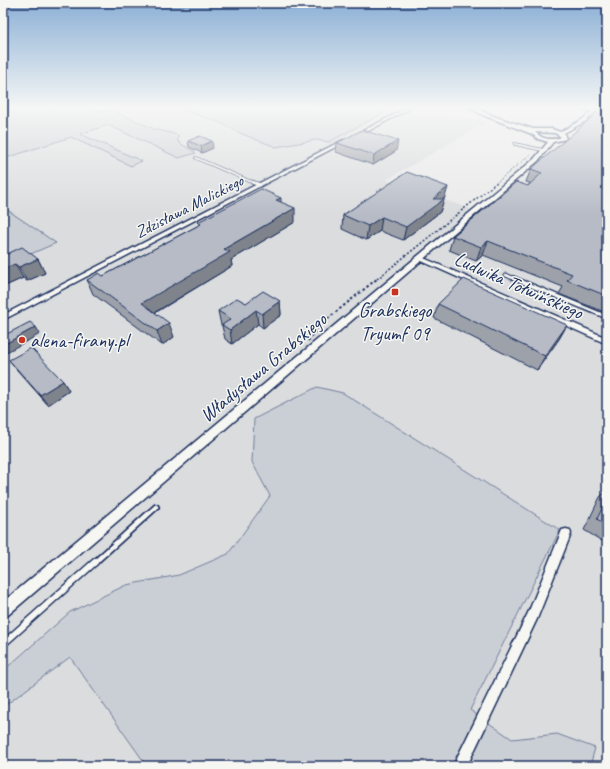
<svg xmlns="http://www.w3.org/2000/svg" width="610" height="769" viewBox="0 0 610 769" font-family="Caveat,sans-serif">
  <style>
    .built { fill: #dadcde }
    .green { fill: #caced5; stroke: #727e9a }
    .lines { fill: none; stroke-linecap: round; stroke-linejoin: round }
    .service-far4-casing { stroke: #1b2f5e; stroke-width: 3.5 }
    .service-far3-casing { stroke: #1b2f5e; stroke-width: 5 }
    .service-far2-casing { stroke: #1b2f5e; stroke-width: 6 }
    .service-far1-casing { stroke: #1b2f5e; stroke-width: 8 }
    .service-casing { stroke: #1b2f5e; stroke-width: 9 }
    .minor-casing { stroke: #1b2f5e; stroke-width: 3 }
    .tertiary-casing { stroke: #1b2f5e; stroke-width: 3 }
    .path-far2 { stroke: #1b2f5e; stroke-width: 1; stroke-dasharray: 1.5 1.5; stroke-linecap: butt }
    .path-far1 { stroke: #1b2f5e; stroke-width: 1.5; stroke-dasharray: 2 2; stroke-linecap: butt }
    .path { stroke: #1b2f5e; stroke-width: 2; stroke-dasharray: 2.5 2.5; stroke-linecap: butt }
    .service-far4 { stroke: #f6f6f2; stroke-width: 2 }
    .service-far3 { stroke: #f6f6f2; stroke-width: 3 }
    .service-far2 { stroke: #f6f6f2; stroke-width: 3.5 }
    .service-far1 { stroke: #f6f6f2; stroke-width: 4.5 }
    .service { stroke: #f6f6f2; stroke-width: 6 }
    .minor { fill: #f6f6f2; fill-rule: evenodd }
    .tertiary { fill: #f6f6f2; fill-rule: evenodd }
    .wall { fill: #9da1aa; stroke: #1b2f5e }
    .shaded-wall { fill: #7f838b; stroke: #1b2f5e }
    .building { fill: #b6bbc6; stroke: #1b2f5e }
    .poi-dot { fill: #c8321e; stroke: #f6f6f2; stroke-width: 1.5 }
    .labels { text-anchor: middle; stroke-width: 3; stroke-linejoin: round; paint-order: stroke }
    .far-street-label { font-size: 17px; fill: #1b2f5e; stroke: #f6f6f2 }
    .street-label { font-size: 20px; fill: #1b2f5e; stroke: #f6f6f2 }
    .poi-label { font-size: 20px; fill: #1b2f5e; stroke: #f6f6f2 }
  </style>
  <rect width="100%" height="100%" fill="#e9eae9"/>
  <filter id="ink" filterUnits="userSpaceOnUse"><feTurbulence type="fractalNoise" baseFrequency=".025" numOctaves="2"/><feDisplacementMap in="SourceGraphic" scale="8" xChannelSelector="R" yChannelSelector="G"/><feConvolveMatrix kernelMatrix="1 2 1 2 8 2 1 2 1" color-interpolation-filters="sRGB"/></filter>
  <g filter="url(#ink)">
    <!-- built -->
    <polygon class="built" points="3,108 369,108 489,121 386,180 485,214 508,192 601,116 607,117 607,766 3,766"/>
    <!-- green -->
    <g class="green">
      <polygon points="3,108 90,108 97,111 114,111 154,129 178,135 178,142 196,153 179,158 108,125 80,134 142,161 131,166 71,137 3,159"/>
      <polygon points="177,108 393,108 329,142 316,140 276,147 242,134 219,122"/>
      <polygon points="3,207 56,243 3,266"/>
      <polygon points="317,387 343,393 560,530 470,710 512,739 557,734 595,748 590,766 147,766 70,657 3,707 3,671 70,612 126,585 179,575 228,554 270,496 252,462 254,419"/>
    </g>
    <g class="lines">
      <!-- service-far4 casing -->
      <g class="service-far4-casing">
        <g id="service-far4">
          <polyline points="515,144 543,150"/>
          <polyline points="196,158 254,183"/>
        </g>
      </g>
      <!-- service-far3 casing -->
      <g class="service-far3-casing">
        <g id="service-far3">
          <polyline points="252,182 260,185"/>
          <polyline points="506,275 515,279"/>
        </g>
      </g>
      <!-- service-far2 casing -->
      <g class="service-far2-casing">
        <polyline id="service-far2" points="513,278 607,317"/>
      </g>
      <!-- service-far1 casing -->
      <g class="service-far1-casing">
        <polyline id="service-far1" points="94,563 156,507"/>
      </g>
      <!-- service casing -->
      <g class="service-casing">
        <polyline id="service" points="3,644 95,562"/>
      </g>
      <!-- minor casing -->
      <g class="minor-casing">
        <g id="minor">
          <polygon points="407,108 411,108 357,137 353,136"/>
          <polygon points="343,140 347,141 3,320 3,315"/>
          <polygon points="419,256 607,338 607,344 417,259 416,258"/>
          <polygon points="566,529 570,530 571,534 537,619 467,766 453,766 529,611 562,530"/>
        </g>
      </g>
      <!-- tertiary casing -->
      <g class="tertiary-casing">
        <path id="tertiary" d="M470,108H475L496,117L533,129H552L560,132L583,119L592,111L580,109L578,108L607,110V112L596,111L586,121L564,133L566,139L553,142L538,161L8,615L3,616V602L534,159L548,142L538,139L532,134L485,116ZM535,132L555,133L561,137C551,141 542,139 535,132Z"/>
      </g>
      <!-- path-far2 -->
      <polyline class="path-far2" points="496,183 531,154"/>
      <!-- path-far1 -->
      <polyline class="path-far1" points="377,279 497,182"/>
      <!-- path -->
      <polyline class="path" points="308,341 320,325 378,278"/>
      <!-- service-far4 -->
      <use href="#service-far4" class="service-far4"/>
      <!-- service-far3 -->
      <use href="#service-far3" class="service-far3"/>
      <!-- service-far2 -->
      <use href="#service-far2" class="service-far2"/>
      <!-- service-far1 -->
      <use href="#service-far1" class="service-far1"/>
      <!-- service -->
      <use href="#service" class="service"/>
      <!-- minor -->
      <use href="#minor" class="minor"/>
      <!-- tertiary -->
      <use href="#tertiary" class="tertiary"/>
    </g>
    <!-- wall -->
    <g class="wall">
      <polygon points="607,116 607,313 559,294 563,287 483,255 476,261 449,250 453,236 528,186 530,183 526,182 531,169"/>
      <polygon points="188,141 213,148 202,153 189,147"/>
      <polygon points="337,143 396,151 373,165 336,152"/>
      <polygon points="448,187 440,212 403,240 380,231 366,240 342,229 343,215"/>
      <polygon points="281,202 295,222 231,260 232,266 155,313 174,337 162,345 93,294 87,280 103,276 199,225 198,222"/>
      <polygon points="3,256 38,259 45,273 27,281 23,278 3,287"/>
      <polygon points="280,301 281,315 263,328 258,324 232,344 225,339 222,326 221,325 218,311 246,303"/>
      <polygon points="438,304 567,325 559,339 537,370 434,318"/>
      <polygon points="9,360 63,381 69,391 48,405 17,370"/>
      <polygon points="607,490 607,544 584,530 600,497"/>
    </g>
    <!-- shaded-wall -->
    <g class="shaded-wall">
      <polygon points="212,141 213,148 202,153 201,146"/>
      <polygon points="398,141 396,151 373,165 374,155"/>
      <polygon points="448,187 440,212 403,240 406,227 433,199"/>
      <polygon points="281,198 281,211 276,200"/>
      <polygon points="295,208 295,222 231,260 232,266 147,317 142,303 224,249"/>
      <polygon points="382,217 380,231 366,240 368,226"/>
      <polygon points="488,241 483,255 476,261 481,247"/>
      <polygon points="38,259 45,273 27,281 19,267"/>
      <polygon points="15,264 23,278 3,287 3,269"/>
      <polygon points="280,301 281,315 263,328 262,314"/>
      <polygon points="256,310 258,324 232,344 230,330"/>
      <polygon points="169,323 174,337 162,345 157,331"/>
      <polygon points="567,325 559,339 537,370 545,356"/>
      <polygon points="36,327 40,334 3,354 3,345"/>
      <polygon points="63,381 69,391 48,405 40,395"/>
    </g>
    <!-- building -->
    <g class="building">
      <polygon points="596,114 607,116 607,296 567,280 572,274 488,241 481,247 453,236 516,182 528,186 542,173 531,169"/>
      <polygon points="362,130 398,141 374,155 337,143"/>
      <polygon points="200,136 212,141 201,146 188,141"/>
      <polygon points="407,172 448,187 433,199 444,199 406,227 382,217 368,226 343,215"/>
      <polygon points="261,189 281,198 276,200 295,208 224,249 230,252 142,303 169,323 157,331 87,280 99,273 103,276 201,224 198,222"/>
      <polygon points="22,247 38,259 19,267 15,264 3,269 3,256"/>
      <polygon points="464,279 567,325 545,356 438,304"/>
      <polygon points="263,291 280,301 262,314 256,310 230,330 222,325 231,319 218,311 237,298 246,303"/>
      <polygon points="30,322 36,327 3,345 3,336"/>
      <polygon points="31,348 63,381 40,395 9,360"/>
      <polygon points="607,498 607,525 597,519"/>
    </g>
  </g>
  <!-- sky -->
  <linearGradient id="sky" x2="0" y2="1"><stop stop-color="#8cb0d6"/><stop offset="0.5" stop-color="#f5f6f5"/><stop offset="1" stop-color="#f5f6f5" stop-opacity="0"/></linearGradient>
  <rect width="610" height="215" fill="url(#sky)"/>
  <!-- markers -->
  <g class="poi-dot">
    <rect x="391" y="288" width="8" height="8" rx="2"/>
    <circle cx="22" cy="340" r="4"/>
  </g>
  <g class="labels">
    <!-- far-street labels -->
    <g class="far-street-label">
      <text transform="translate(189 206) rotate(-27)" y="6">Zdzisława Malickiego</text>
    </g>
    <!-- street labels -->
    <g class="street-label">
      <text transform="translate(519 285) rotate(24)" y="7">Ludwika Tołwińskiego</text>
      <text transform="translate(263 367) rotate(-40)" y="7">Władysława Grabskiego</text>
    </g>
    <!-- poi labels -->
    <g class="poi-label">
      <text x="395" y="317">Grabskiego<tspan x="395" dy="23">Tryumf 09</tspan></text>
      <text x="30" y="347" text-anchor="start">alena-firany.pl</text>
    </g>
  </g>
  <!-- margin -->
  <rect width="610" height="769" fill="none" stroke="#f6f6f2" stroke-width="16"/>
  <rect x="8" y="8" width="594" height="753" fill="none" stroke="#1b2f5e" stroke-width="1.5" filter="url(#ink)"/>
</svg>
